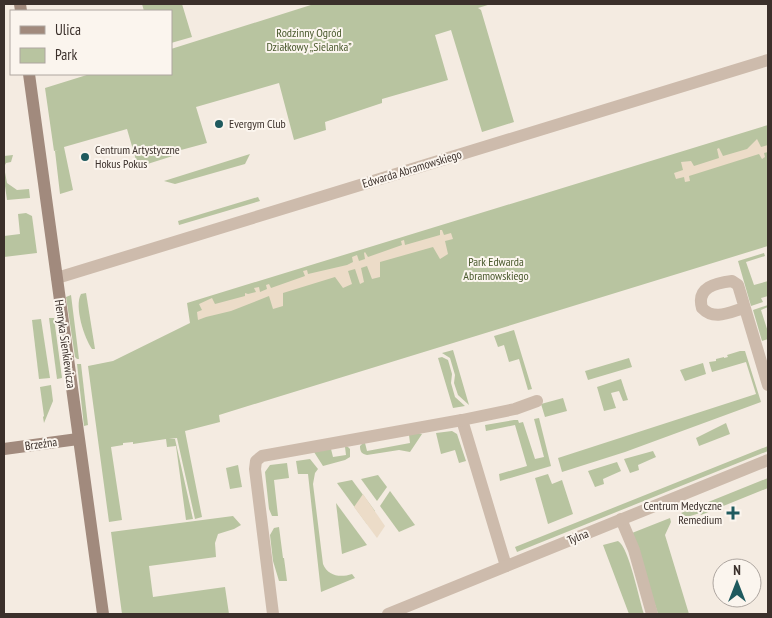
<svg xmlns="http://www.w3.org/2000/svg" width="772" height="618" viewBox="0 0 772 618" font-family="'PT Sans Narrow',sans-serif">
  <style>
    .green { fill: #b8c4a0 }
    .plaza { fill: #ecdcc8 }
    .lines { fill: none; stroke-linecap: round; stroke-linejoin: round }
    .street { stroke: #cdbbac; stroke-width: 12 }
    .secondary { stroke: #a18a7d; stroke-width: 12 }
    .poi-dot { fill: #1f5a5e; stroke: #fbf5ee; stroke-width: 2 }
    .labels { text-anchor: middle; stroke-width: 4; stroke-linejoin: round; paint-order: stroke }
    .park-label { font-size: 12px; fill: #4a5a2e; stroke: #fbf5ee }
    .poi-label { font-size: 12px; fill: #3b302b; stroke: #fbf5ee; text-anchor: start }
    .street-label { font-size: 12px; fill: #3b302b; stroke: #fbf5ee }
  </style>
  <rect width="100%" height="100%" fill="#f4ebe1"/>
  <!-- green -->
  <g class="green">
    <polygon points="142,4 182,4 192,37 171,43 171,11 144,11"/>
    <polygon points="314,4 491,4 478,8 481,10 514,122 482,132 451,30 435,35 448,80 382,99 382,103 325,122 326,130 294,140 279,83 196,107 207,143 181,150 179,154 138,167 127,129 64,147 73,190 60,194 55,151 58,150 54,151 45,88 90,74 171,74 171,49"/>
    <polygon points="768,125 768,246 219,415 220,422 185,431 202,517 195,519 177,438 169,439 175,439 193,519 186,520 176,446 167,447 166,439 133,444 133,442 123,443 123,445 111,447 122,520 109,522 88,366 113,361 190,323 187,303"/>
    <polygon points="250,154 245,164 175,184 164,181"/>
    <polygon points="13,155 11,162 6,163 4,167 7,183 17,190 29,189 30,198 7,200 4,179 4,156"/>
    <polygon points="258,197 260,201 179,225 178,221"/>
    <polygon points="26,213 32,216 37,253 4,257 4,236 20,234 18,214"/>
    <polygon points="764,253 765,256 746,262 754,285 768,281 768,296 761,298 763,302 751,306 738,261"/>
    <path d="M86,293L95,349H92C84,338 74,306 81,294Z"/>
    <polygon points="71,295 79,359 77,359 75,357 66,297"/>
    <polygon points="768,305 768,307 761,310 768,332 768,339 762,341 753,310"/>
    <polygon points="49,318 54,318 62,378 57,379"/>
    <polygon points="41,319 50,378 39,379 32,320"/>
    <polygon points="514,330 532,389 528,390 519,359 509,362 504,345 498,347 494,336"/>
    <polygon points="453,350 469,405 458,395 454,383 455,375 450,358 442,353"/>
    <polygon points="740,351 745,351 761,402 625,452 562,472 558,458 756,394 746,362 712,372 709,362 716,361 716,359 724,357 724,358 728,357 727,355"/>
    <polygon points="442,357 448,360 452,374 451,383 455,397 465,406 453,408 438,358"/>
    <polygon points="629,358 632,367 588,380 585,371"/>
    <polygon points="703,363 706,374 685,381 680,370"/>
    <polygon points="77,364 81,364 88,425 84,426"/>
    <polygon points="621,379 628,400 623,401 619,391 611,393 616,408 604,411 597,387"/>
    <polygon points="51,385 53,401 44,423 43,417 44,416 40,387"/>
    <polygon points="563,398 567,411 545,417 541,404"/>
    <polygon points="539,418 551,466 500,481 499,474 527,466 515,425 486,431 485,425 514,420 518,420 519,423 523,422 535,459 544,457 534,419"/>
    <polygon points="726,423 730,434 699,446 696,438"/>
    <polygon points="452,431 457,434 466,461 459,463 455,450 441,454 436,433"/>
    <path d="M418,433L422,434L410,452L399,450L367,455C362,454 360,452 360,446L363,443H365L367,451L410,443L409,435Z"/>
    <polygon points="768,446 768,451 517,552 515,547"/>
    <polygon points="345,447 348,447 350,449 350,457 345,460 323,466 314,452 331,449 333,457 346,455"/>
    <polygon points="653,451 656,457 638,465 639,470 630,473 624,459"/>
    <path d="M310,459L318,469L315,473L313,484L323,564C328,576 340,578 352,574L355,578L321,592L308,474H298L296,461Z"/>
    <polygon points="617,462 621,471 603,479 604,484 595,487 588,471"/>
    <polygon points="287,463 289,478 274,480 278,516 272,516 269,509 265,472 270,465"/>
    <polygon points="238,465 242,487 230,489 226,468"/>
    <polygon points="548,474 552,484 562,480 573,514 548,524 535,478"/>
    <polygon points="378,475 387,487 377,501 361,479"/>
    <polygon points="768,478 768,488 701,515 700,513 687,517 681,513"/>
    <polygon points="352,480 375,511 367,524 337,483"/>
    <polygon points="390,491 415,525 399,532 380,506"/>
    <polygon points="336,503 367,545 342,554"/>
    <polygon points="233,516 241,525 234,529 218,534 215,543 216,557 149,566 153,597 225,587 229,614 122,614 111,532"/>
    <polygon points="670,518 671,522 665,535 689,614 658,614 632,533"/>
    <polygon points="279,527 283,558 284,558 287,581 279,581 273,561 270,535 274,528"/>
    <path d="M618,541C629,547 639,600 644,614H629L603,545Z"/>
  </g>
  <!-- plaza -->
  <g class="plaza">
    <polygon points="757,139 761,147 768,145 768,152 764,153 765,157 762,159 759,154 689,176 690,181 685,182 684,177 676,179 674,173 683,170 681,162 691,161 694,166 719,158 717,149 719,148 723,156 747,149"/>
    <polygon points="440,230 442,230 444,235 451,233 453,239 445,241 448,254 440,259 433,247 380,262 380,277 372,279 367,266 361,268 364,282 360,284 355,269 348,271 352,284 343,288 335,277 283,293 283,306 273,309 269,296 231,311 206,317 198,320 197,312 202,310 199,304 212,298 215,304 245,296 245,293 248,294 256,292 254,288 259,287 260,292 267,289 266,285 269,284 271,288 305,276 303,271 307,270 308,274 347,265 353,262 352,257 357,255 359,261 365,259 364,253 365,252 368,257 402,245 401,241 404,240 405,245 440,235"/>
    <polygon points="363,494 385,526 377,538 354,507"/>
  </g>
  <g class="lines">
    <!-- street -->
    <g class="street">
      <polyline points="57,278 768,60"/>
      <path d="M744,308C730,312 714,321 702,308C696,287 716,283 732,281L738,285L768,385"/>
      <polyline points="462,420 506,566"/>
      <polyline points="621,519 634,550 652,614"/>
      <polyline points="273,614 255,469 256,461 262,456 462,420 515,409 537,401"/>
      <polyline points="388,614 768,460"/>
    </g>
    <!-- secondary -->
    <g class="secondary">
      <polyline points="20,4 21,11"/>
      <polyline points="29,74 103,614"/>
      <polyline points="4,449 78,439"/>
    </g>
  </g>
  <!-- markers -->
  <g class="poi-dot">
    <circle cx="219" cy="124" r="5"/>
    <circle cx="85" cy="157" r="5"/>
    <path d="M730.5 505.5h5v5h5v5h-5v5h-5v-5h-5v-5h5z"/>
  </g>
  <g class="labels">
    <!-- park labels -->
    <g class="park-label">
      <text x="309" y="37">Rodzinny Ogród<tspan x="309" dy="14">Działkowy „Sielanka”</tspan></text>
      <text x="496" y="266">Park Edwarda<tspan x="496" dy="14">Abramowskiego</tspan></text>
    </g>
    <!-- poi labels -->
    <g class="poi-label">
      <text x="229" y="128">Evergym Club</text>
      <text x="95" y="154">Centrum Artystyczne<tspan x="95" dy="14">Hokus Pokus</tspan></text>
      <text x="722" y="510" text-anchor="end">Centrum Medyczne<tspan x="722" dy="14">Remedium</tspan></text>
    </g>
    <!-- street labels -->
    <g class="street-label">
      <text transform="translate(412 169) rotate(-17)" y="4">Edwarda Abramowskiego</text>
      <text transform="translate(65 344) rotate(82)" y="4">Henryka Sienkiewicza</text>
      <text transform="translate(41 444) rotate(-8)" y="4">Brzeźna</text>
      <text transform="translate(578 537) rotate(-22)" y="4">Tylna</text>
    </g>
  </g>
  <!-- border -->
  <rect width="772" height="618" fill="none" stroke="#3b302b" stroke-width="10"/>
  <!-- legend -->
  <rect x="10" y="10" width="162" height="65" fill="#fbf5ee" stroke="#aea6a0"/>
  <rect x="20" y="26" width="25" height="8" fill="#a18a7d" stroke="#aea6a0"/>
  <text x="55" y="35" font-size="15" fill="#3b302b">Ulica</text>
  <rect x="20" y="48" width="25" height="15" fill="#b8c4a0" stroke="#aea6a0"/>
  <text x="55" y="60" font-size="15" fill="#3b302b">Park</text>
  <!-- north arrow -->
  <g transform="translate(737 583)"><circle r="24" fill="#fbf5ee" stroke="#aea6a0"/>
  <path d="M0-4L9 19L0 12L-9 19Z" fill="#1f5a5e"/>
  <text y="-8" font-size="14" font-weight="bold" text-anchor="middle" fill="#3b302b">N</text>
  </g>
</svg>
